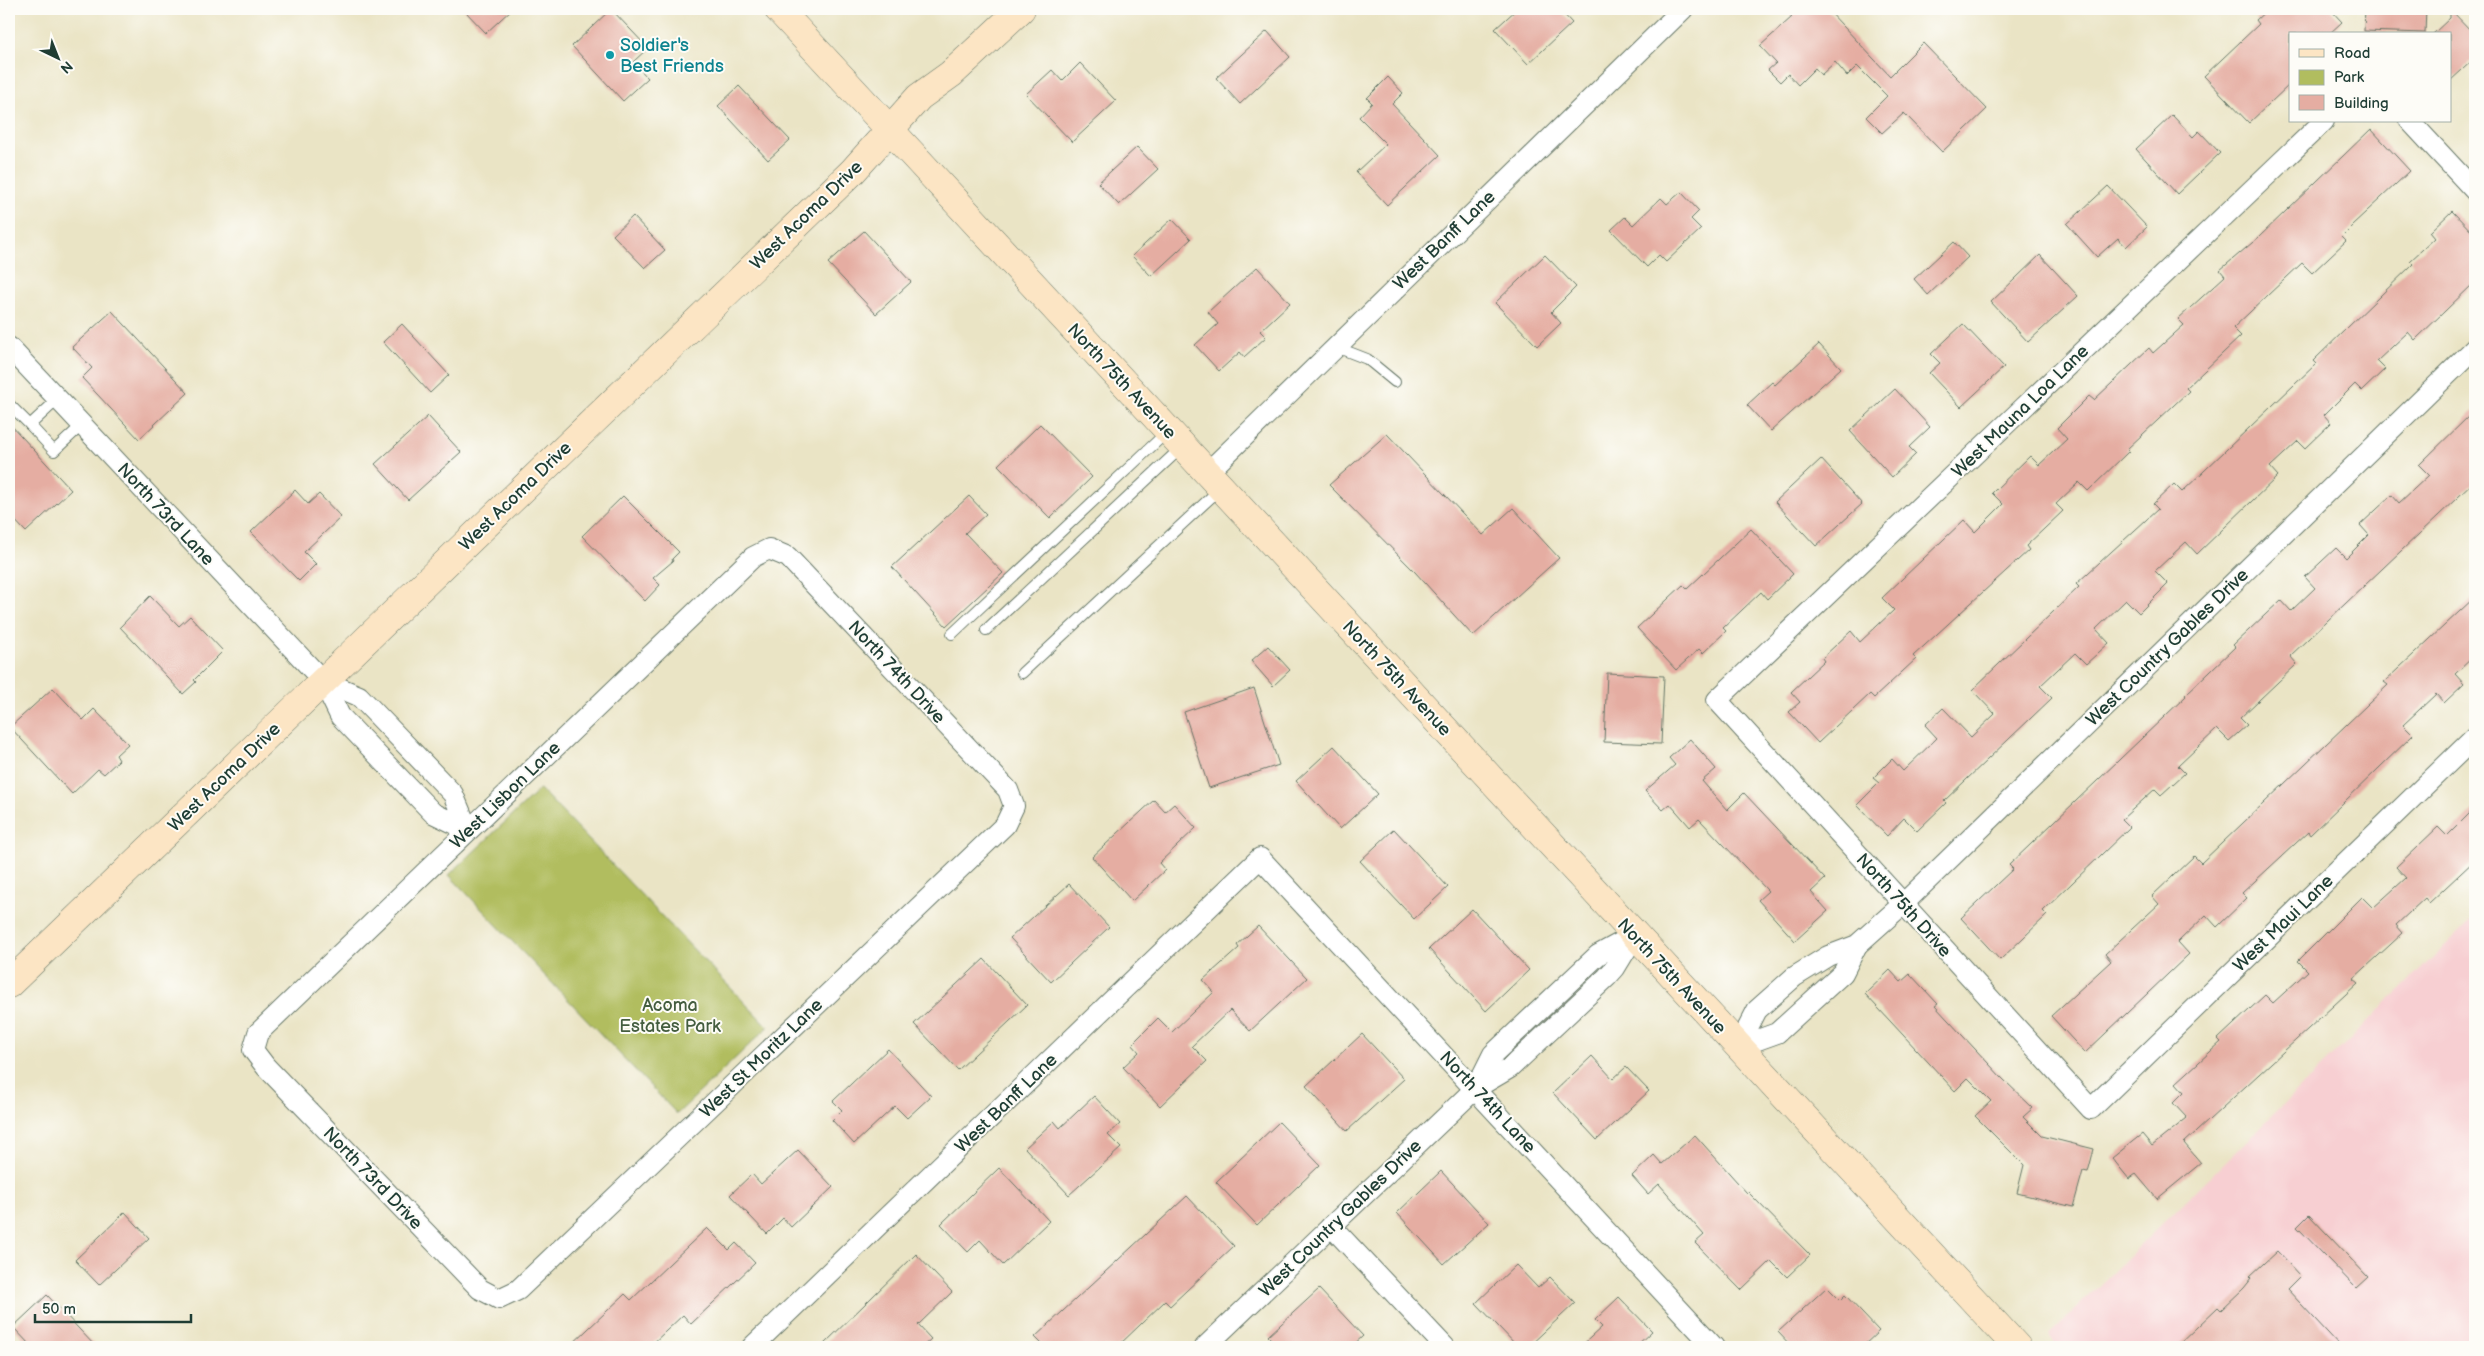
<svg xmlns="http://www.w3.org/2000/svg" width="2484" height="1356" viewBox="0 0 2484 1356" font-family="'Balsamiq Sans',sans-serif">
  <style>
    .built { fill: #f7cfd2 }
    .green { fill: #b1bd5f; stroke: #687d4a }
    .building { fill: #e5ada2 }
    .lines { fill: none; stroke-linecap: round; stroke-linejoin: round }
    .lane-casing { stroke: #667767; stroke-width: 12 }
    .street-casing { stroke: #667767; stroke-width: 22 }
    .secondary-casing { stroke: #667767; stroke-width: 29 }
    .lane { stroke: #fff; stroke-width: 10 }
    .street { stroke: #fff; stroke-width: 20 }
    .secondary { stroke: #fce5c4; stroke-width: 28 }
    .culture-dot { fill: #0f9aa8; stroke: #fdfcf7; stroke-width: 2 }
    .labels { text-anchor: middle; stroke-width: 4; stroke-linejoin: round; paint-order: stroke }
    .culture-label { font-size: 18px; fill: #0d838f; stroke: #fdfcf7; text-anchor: start }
    .street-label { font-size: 18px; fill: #1f3d34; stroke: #fdfcf7 }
    .park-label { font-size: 18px; fill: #445d3f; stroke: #fdfcf7 }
  </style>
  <rect width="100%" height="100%" fill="#fdfcf7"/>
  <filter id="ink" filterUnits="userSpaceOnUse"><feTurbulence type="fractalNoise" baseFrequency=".02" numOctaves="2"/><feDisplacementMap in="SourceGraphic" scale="10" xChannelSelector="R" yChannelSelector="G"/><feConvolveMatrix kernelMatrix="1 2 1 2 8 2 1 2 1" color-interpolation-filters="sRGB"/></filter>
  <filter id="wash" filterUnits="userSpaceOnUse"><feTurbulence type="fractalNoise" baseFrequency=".0096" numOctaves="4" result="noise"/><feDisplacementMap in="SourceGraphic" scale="20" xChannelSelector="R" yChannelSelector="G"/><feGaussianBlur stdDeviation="1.12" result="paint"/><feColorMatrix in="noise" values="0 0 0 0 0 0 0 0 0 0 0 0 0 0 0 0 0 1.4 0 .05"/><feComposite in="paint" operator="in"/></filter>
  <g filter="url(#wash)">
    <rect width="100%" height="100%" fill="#eae4c5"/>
    <!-- built -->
    <polygon class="built" points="2475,916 2475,1347 2058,1347 2048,1336"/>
    <!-- green -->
    <polygon class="green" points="540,789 768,1027 677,1114 449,875"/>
    <g id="blocks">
      <!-- building -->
      <g class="building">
        <polygon points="463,9 512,9 486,33"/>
        <polygon points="611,9 648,48 633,62 648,78 623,101 572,46"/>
        <polygon points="1517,9 1559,9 1572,23 1528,64 1495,29"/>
        <polygon points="1784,9 1827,9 1890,76 1923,43 1987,109 1942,152 1904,113 1882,133 1866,117 1887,96 1857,66 1847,76 1835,62 1821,75 1815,68 1798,85 1788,74 1780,82 1768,70 1776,63 1760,46 1792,17"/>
        <polygon points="2268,9 2330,9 2342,22 2329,34 2290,34 2290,84 2249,123 2204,76 2259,24 2256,20"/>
        <polygon points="2365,9 2426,9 2425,33 2364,31"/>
        <polygon points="2450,9 2475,35 2475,58 2450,81 2450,34 2433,34 2450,18"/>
        <polygon points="1267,31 1290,57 1240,104 1216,78"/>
        <polygon points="1080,63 1116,101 1072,142 1026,94 1052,70 1062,81"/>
        <polygon points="1388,77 1403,93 1392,104 1440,155 1387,205 1356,172 1386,144 1359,117 1372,103 1367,98"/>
        <polygon points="739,86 790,140 768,160 718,106"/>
        <polygon points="2172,115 2193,137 2199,131 2220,153 2177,194 2136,149"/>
        <polygon points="2371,129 2410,171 2352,225 2353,226 2342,237 2346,241 2312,273 2302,263 2233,328 2241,336 2186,388 2189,391 2127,449 2129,451 2088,491 2079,482 2056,504 2063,511 2026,546 2029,550 1913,656 1916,659 1874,698 1870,694 1818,743 1789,712 1800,702 1791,692 1824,661 1822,658 1851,631 1860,642 1894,610 1882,598 1964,520 1975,532 2003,504 1992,493 2030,456 2039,465 2067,439 2057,428 2089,396 2094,400 2149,348 2153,353 2184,325 2178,319 2225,276 2220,270 2259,237"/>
        <polygon points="1137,147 1158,169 1119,205 1098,183"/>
        <polygon points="2108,186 2147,227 2126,247 2118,238 2097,257 2067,224"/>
        <polygon points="1681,192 1699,211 1691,219 1701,229 1666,262 1659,255 1647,267 1611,230 1625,217 1633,225 1661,198 1667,204"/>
        <polygon points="2452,211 2475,235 2475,282 2415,340 2408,332 2377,361 2385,369 2362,391 2355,384 2324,415 2331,423 2305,448 2298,441 2270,467 2278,476 2197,554 2186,542 2155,571 2168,584 2139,613 2126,600 2096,629 2109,643 2086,664 2075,653 2040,686 2052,698 1944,801 1946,803 1917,831 1904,818 1887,836 1857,805 1879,783 1873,778 1892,759 1903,771 1937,738 1925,725 1943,708 1971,737 1995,714 1972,690 2079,587 2076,584 2158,509 2153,504 2174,484 2182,492 2316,364 2313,361 2413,264 2410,261 2435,238 2430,232"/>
        <polygon points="633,216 665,250 645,268 613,235"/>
        <polygon points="1172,219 1191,239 1151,276 1132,256"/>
        <polygon points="864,231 911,282 876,314 828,263"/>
        <polygon points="1954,242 1968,257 1928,295 1914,279"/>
        <polygon points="1545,255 1576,287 1551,312 1561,323 1537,346 1495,303"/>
        <polygon points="2040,255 2078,296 2028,342 1991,302"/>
        <polygon points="1257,267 1290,303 1260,331 1266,337 1244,357 1240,352 1219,371 1195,345 1218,324 1208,312"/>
        <polygon points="112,311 188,393 139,439 82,378 92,368 72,347"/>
        <polygon points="402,324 449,375 430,393 383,342"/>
        <polygon points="1963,324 2004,367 1961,407 1929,373 1940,363 1931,354"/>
        <polygon points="1819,344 1841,368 1771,431 1747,405 1772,382 1775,385"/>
        <polygon points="1895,389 1930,427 1909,447 1916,454 1892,477 1850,431"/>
        <polygon points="2475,410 2475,481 2290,656 2297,664 2240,718 2247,725 2229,741 2217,729 2178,766 2185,773 2161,795 2155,789 2122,819 2130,827 2043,911 2047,915 2000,960 1961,918 2013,869 2009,865 2186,696 2185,695 2235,647 2233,645 2281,600 2291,611 2315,588 2305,577 2336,548 2346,558 2369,535 2360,525 2392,495 2399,503 2429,475 2419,465"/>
        <polygon points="428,416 461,452 408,500 375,464"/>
        <polygon points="9,423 71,490 26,532 9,514"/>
        <polygon points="1040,424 1092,477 1050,518 998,465"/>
        <polygon points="1387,434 1483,535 1513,508 1559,558 1473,636 1415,572 1329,485"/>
        <polygon points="1821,459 1862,504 1816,546 1775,502"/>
        <polygon points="295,490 308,504 319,494 341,517 304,552 316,564 299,581 251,532"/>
        <polygon points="623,496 679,552 672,559 673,561 653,578 660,585 645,601 582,536"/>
        <polygon points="969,496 986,514 965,533 1003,573 946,626 892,567"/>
        <polygon points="1751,529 1793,574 1767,599 1761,592 1723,628 1726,631 1703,653 1699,649 1676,670 1637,628 1683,585 1687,589"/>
        <polygon points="150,596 179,626 190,616 223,651 194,680 196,682 183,694 120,627"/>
        <polygon points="2475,597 2475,655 2455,674 2464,684 2444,703 2436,694 2403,725 2413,735 2310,835 2308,832 2242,893 2247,898 2217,927 2206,915 2178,942 2189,954 2085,1053 2051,1016 2111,961 2105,954 2159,904 2152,896 2194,856 2201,863 2388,685 2384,682"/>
        <polygon points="1268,646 1290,670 1273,686 1251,661"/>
        <polygon points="1607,673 1664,676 1661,744 1604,742"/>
        <polygon points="53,688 83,720 94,709 128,744 116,755 119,760 104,774 98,769 72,794 10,727"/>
        <polygon points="1254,688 1279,765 1209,788 1184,712"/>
        <polygon points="1690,739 1716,769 1702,781 1727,810 1744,793 1825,879 1811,892 1828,911 1795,941 1758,900 1768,891 1699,819 1690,827 1670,804 1663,810 1645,791 1675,765 1669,758"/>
        <polygon points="1334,746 1378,794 1340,829 1296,781"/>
        <polygon points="1154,800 1165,812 1174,804 1196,828 1159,863 1165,870 1132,901 1092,857"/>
        <polygon points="2475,808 2475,860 2429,903 2425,898 2396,925 2403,933 2353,979 2358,983 2184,1143 2201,1163 2157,1199 2136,1174 2129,1179 2112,1158 2142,1134 2152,1146 2187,1118 2173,1103 2184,1092 2176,1083 2221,1042 2218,1039 2265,995 2273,1003 2308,971 2298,961 2362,897 2373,908 2406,878 2396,867 2438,827 2447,836"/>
        <polygon points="1394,829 1448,887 1414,919 1360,861"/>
        <polygon points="1069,884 1109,927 1051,982 1010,938"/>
        <polygon points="1472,909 1529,970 1486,1011 1429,949"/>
        <polygon points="1258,926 1307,978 1250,1031 1230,1010 1192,1046 1207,1061 1160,1106 1123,1067 1139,1052 1132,1044 1158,1018 1172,1032 1214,992 1203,980 1239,948 1237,945"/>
        <polygon points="984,959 1027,1005 958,1070 914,1024"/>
        <polygon points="1890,970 1901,982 1910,974 1938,1004 1935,1006 2002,1078 2033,1108 2023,1117 2042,1136 2094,1149 2088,1172 2083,1171 2073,1207 2017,1193 2024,1165 1975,1116 1991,1101 1968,1078 1955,1091 1865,994"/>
        <polygon points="1362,1034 1404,1079 1347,1131 1306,1086"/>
        <polygon points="888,1049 931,1096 907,1118 895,1106 854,1144 832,1120 842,1110 833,1101"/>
        <polygon points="1592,1056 1613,1079 1626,1067 1649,1091 1597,1140 1553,1093"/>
        <polygon points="1094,1096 1120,1124 1108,1135 1121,1148 1069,1195 1025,1148 1054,1121 1060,1128"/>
        <polygon points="1279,1122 1320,1165 1257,1225 1216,1182"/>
        <polygon points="1695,1135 1747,1193 1748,1192 1810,1255 1787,1277 1771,1261 1741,1290 1695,1243 1704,1235 1659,1184 1648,1194 1632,1176 1654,1155 1662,1164"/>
        <polygon points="798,1150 833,1187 791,1227 783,1218 767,1234 730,1195 752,1174 761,1184"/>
        <polygon points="999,1168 1049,1221 1003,1265 980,1240 968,1252 941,1224"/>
        <polygon points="1441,1171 1489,1223 1444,1264 1397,1213"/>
        <polygon points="1187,1196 1234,1246 1170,1306 1165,1301 1117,1347 1045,1347 1035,1337"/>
        <polygon points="125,1212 149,1238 99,1285 75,1260"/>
        <polygon points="2309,1215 2368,1277 2356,1288 2297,1227"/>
        <polygon points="707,1228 729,1250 736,1243 755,1263 691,1324 683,1315 649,1347 569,1347 625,1294 631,1300"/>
        <polygon points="2277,1251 2300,1276 2287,1289 2341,1347 2176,1347 2218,1307 2221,1310 2244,1288 2252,1278 2250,1276"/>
        <polygon points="916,1254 952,1292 918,1325 931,1339 922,1347 821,1347"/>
        <polygon points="1516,1265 1538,1288 1550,1277 1575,1303 1528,1347 1518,1347 1476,1303"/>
        <polygon points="1827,1287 1840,1300 1845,1295 1879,1331 1862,1347 1792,1347 1778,1332"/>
        <polygon points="1319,1289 1363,1336 1351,1347 1279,1347 1268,1336"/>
        <polygon points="47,1295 96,1347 32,1347 13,1327"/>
        <polygon points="1619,1297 1652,1331 1635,1347 1580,1347 1602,1327 1595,1320"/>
      </g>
    </g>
  </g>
  <g filter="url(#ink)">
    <use href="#blocks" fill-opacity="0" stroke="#667767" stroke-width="1"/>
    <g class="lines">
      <!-- lane casing -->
      <g class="lane-casing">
        <g id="lane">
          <polyline points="1336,347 1367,359 1395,382"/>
          <polyline points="58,399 30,425 54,451 82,425"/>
          <polyline points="9,404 30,425"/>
          <polyline points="986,630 1182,447"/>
          <polyline points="952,634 1168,431"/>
          <polyline points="1022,673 1221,488"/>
        </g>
      </g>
      <!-- street casing -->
      <g class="street-casing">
        <g id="street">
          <polyline points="2324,121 1717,700 2091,1109 2475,737"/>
          <polyline points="2410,121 2475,191"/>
          <polyline points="9,347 323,681 340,716 433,813 468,830"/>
          <polyline points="1207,473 1683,9"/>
          <polygon points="769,549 788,557 1008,790 1014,806 1005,825 518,1290 499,1299 480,1289 266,1067 253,1050 258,1033 753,557"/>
          <polyline points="323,681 359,696 453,794 468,830"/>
          <polyline points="1738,1047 1757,1010 1794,977 1828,956 1857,945 1903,904 2475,348"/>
          <polyline points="1738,1047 1777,1033 1843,973 1857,945"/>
          <polyline points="1476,1088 1493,1054 1598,955 1633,936"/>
          <polyline points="1331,1226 1445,1347"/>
          <polyline points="752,1347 1260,858 1714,1347"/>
          <polyline points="1205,1347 1476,1088 1510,1068 1607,977 1615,968 1635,935"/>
        </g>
      </g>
      <!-- secondary casing -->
      <g class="secondary-casing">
        <g id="secondary">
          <polyline points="778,9 2017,1347"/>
          <polyline points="9,984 853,171 919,97 951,74 1021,9"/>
        </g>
      </g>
      <!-- lane -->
      <use href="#lane" class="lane"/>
      <!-- street -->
      <use href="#street" class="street"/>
      <!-- secondary -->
      <use href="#secondary" class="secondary"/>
    </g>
  </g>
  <!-- markers -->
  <circle class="culture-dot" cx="610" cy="55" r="5"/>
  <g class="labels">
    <!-- culture labels -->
    <g class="culture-label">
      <text x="620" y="51">Soldier's<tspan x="620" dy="21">Best Friends</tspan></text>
    </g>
    <!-- street labels -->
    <g class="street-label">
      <text transform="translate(806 215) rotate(-44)" y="6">West Acoma Drive</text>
      <text transform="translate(1444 240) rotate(-44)" y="6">West Banff Lane</text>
      <text transform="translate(1122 381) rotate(47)" y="6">North 75th Avenue</text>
      <text transform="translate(2020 411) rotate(-44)" y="6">West Mauna Loa Lane</text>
      <text transform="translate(515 496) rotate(-44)" y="6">West Acoma Drive</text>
      <text transform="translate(166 514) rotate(47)" y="6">North 73rd Lane</text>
      <text transform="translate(2167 647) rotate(-44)" y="6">West Country Gables Drive</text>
      <text transform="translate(897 672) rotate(47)" y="6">North 74th Drive</text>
      <text transform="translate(1397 678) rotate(47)" y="6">North 75th Avenue</text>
      <text transform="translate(224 777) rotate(-44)" y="6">West Acoma Drive</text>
      <text transform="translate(505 795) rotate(-44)" y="6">West Lisbon Lane</text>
      <text transform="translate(1904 905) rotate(48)" y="6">North 75th Drive</text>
      <text transform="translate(2283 923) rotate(-44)" y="6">West Maui Lane</text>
      <text transform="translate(1672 976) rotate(47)" y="6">North 75th Avenue</text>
      <text transform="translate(761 1058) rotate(-44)" y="6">West St Moritz Lane</text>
      <text transform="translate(1488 1102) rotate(47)" y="6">North 74th Lane</text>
      <text transform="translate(1006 1103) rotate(-44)" y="6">West Banff Lane</text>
      <text transform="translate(373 1178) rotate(46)" y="6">North 73rd Drive</text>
      <text transform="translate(1340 1218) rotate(-44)" y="6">West Country Gables Drive</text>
    </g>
    <!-- park labels -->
    <g class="park-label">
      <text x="670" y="1011">Acoma<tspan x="670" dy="21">Estates Park</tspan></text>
    </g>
  </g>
  <!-- margin -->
  <rect width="2484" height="1356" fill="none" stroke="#fdfcf7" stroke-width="30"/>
  <!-- legend -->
  <rect x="2289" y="32" width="162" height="90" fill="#fdfcf7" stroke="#a4b0a9"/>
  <rect x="2299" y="49" width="25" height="8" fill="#fce5c4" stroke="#a4b0a9"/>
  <text x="2334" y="58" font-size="15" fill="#1f3d34">Road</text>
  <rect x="2299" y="70" width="25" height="15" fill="#b1bd5f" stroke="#a4b0a9"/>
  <text x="2334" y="82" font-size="15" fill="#1f3d34">Park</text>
  <rect x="2299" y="95" width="25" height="15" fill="#e5ada2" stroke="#a4b0a9"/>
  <text x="2334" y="108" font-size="15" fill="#1f3d34">Building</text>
  <!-- north arrow -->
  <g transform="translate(58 58) rotate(137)" stroke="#fdfcf7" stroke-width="4" paint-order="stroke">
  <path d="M0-4L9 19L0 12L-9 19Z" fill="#1f3d34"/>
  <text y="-8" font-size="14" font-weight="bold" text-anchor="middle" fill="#1f3d34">N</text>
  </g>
  <!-- scale -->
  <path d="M35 1314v8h156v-8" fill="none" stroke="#1f3d34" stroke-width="2.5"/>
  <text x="42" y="1314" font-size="15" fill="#1f3d34" stroke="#fdfcf7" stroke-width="4" paint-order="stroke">50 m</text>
</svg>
